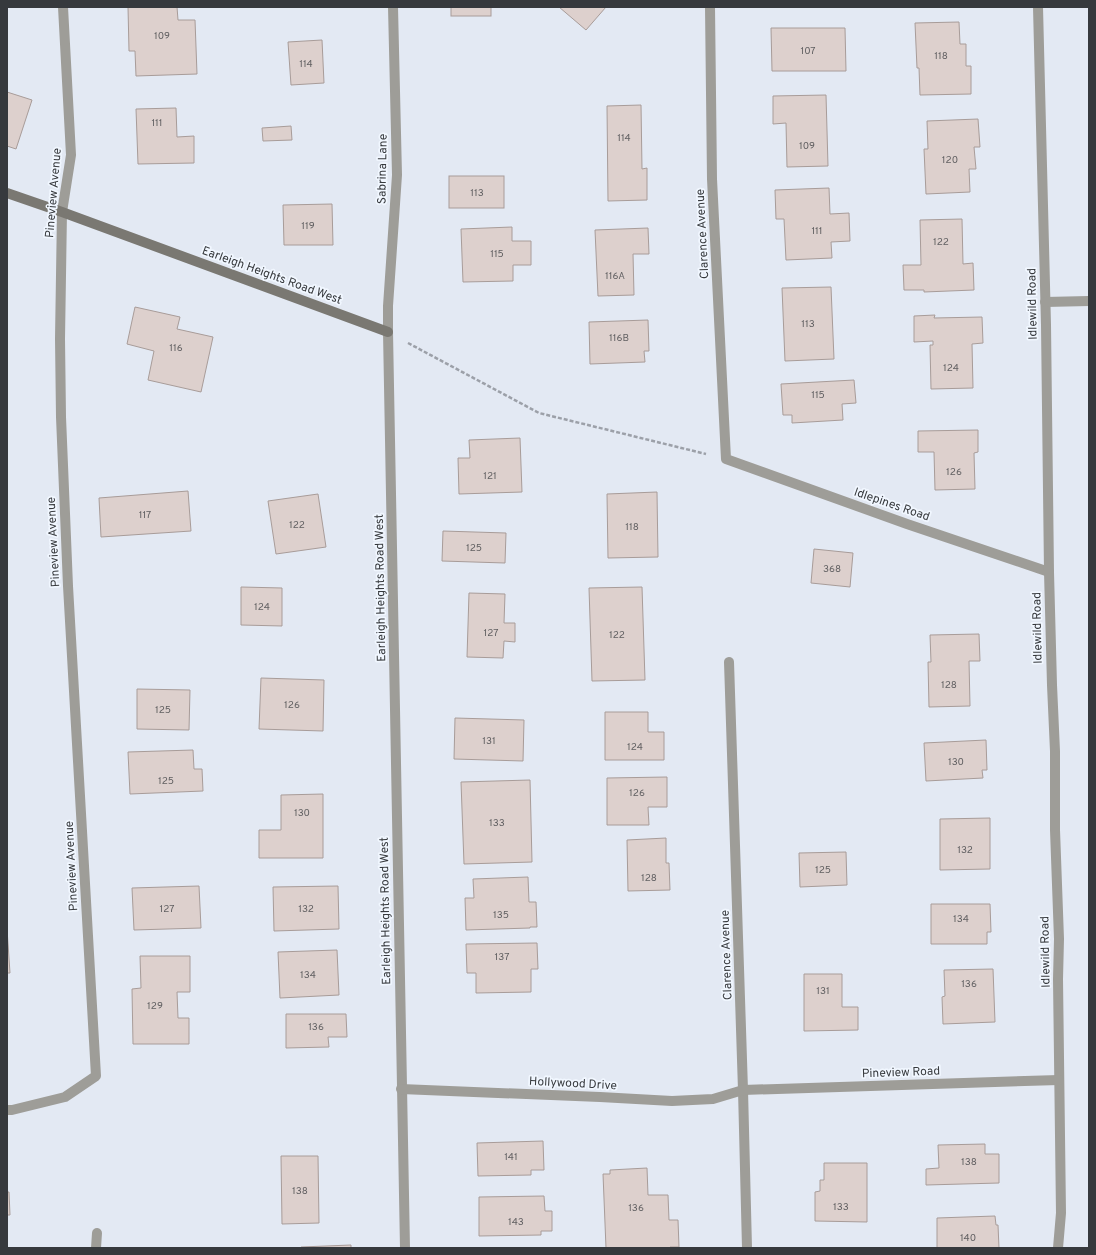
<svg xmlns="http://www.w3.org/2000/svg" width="1096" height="1255" viewBox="0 0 1096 1255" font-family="Overpass,sans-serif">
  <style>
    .building { fill: #ddd0cd; stroke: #a89c99 }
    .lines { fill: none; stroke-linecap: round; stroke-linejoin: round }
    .path { stroke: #9ca0a8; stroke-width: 2.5; stroke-dasharray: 4 2; stroke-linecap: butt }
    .lane { stroke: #9e9d98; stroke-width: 10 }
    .street { stroke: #9e9d98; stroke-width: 10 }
    .secondary { stroke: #7a7872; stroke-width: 10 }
    .labels { text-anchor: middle; stroke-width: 3.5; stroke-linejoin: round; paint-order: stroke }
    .number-label { font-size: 10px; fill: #605f61 }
    .street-label { font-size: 12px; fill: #36393d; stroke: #f1f7ff }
  </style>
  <rect width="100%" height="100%" fill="#e3e9f3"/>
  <!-- building -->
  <g class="building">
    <polygon points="128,7 177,7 178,20 195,20 197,74 136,76 135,51 129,51"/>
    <rect x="451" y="7" width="40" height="9"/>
    <polygon points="559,7 606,7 586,30"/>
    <polygon points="959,22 960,44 966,44 966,66 971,66 971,94 920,95 919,68 917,68 915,23"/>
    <polygon points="771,28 845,28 846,71 772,71"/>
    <polygon points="322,40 324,83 291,85 288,42"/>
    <polygon points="7,92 32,100 16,149 7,146"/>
    <polygon points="826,95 828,166 787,167 786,123 773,124 773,96"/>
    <polygon points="641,105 642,169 647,168 647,200 608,201 607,106"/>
    <polygon points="176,108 177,137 194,136 194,163 138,164 136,109"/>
    <polygon points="978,119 980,147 974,147 976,169 969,169 970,192 926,194 924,149 928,149 927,121"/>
    <polygon points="291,126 292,140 263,141 262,128"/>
    <rect x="449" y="176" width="55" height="32"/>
    <polygon points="829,188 830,214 849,213 850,241 831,242 832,258 786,260 784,219 776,219 775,190"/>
    <polygon points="332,204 333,245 284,245 283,205"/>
    <polygon points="962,219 963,264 973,263 974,290 924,292 924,290 904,290 903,265 921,265 920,220"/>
    <polygon points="512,227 512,241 531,241 531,265 513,265 513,281 463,282 461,229"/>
    <polygon points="648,228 649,254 633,254 634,295 598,296 595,230"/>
    <polygon points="831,287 834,359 785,361 782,288"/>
    <polygon points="135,307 180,317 177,329 213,337 201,392 148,380 154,351 127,344"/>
    <polygon points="935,315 934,318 982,317 983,343 972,344 973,388 931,389 930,345 933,345 933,341 914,342 914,316"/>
    <polygon points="648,320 649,351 644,351 645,362 590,364 589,322"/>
    <polygon points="854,380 856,403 842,404 843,420 792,423 792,415 783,415 781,384"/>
    <polygon points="978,430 978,452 974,453 975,489 935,490 934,452 918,452 918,431"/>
    <polygon points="520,438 522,492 459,494 458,458 470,458 469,440"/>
    <polygon points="188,491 191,531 101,537 99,498"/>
    <polygon points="657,492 658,557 608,558 607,494"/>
    <polygon points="318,494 326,547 276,554 268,501"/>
    <polygon points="443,531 506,533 505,563 442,561"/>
    <polygon points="814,549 853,553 850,587 811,583"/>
    <polygon points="241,587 282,588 282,626 241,625"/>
    <polygon points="642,587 645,680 592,681 589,588"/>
    <polygon points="469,593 505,594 504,623 515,623 515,642 504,641 503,658 467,657"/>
    <polygon points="979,634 980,661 969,661 970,706 929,707 928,662 931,662 930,635"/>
    <polygon points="261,678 324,680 323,731 259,729"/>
    <polygon points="137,689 190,690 189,730 137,729"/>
    <polygon points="605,712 648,712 648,732 664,732 664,760 605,760"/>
    <polygon points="455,718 524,720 523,761 454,759"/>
    <polygon points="986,740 987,770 982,770 983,778 926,781 924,743"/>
    <polygon points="193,750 194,769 202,769 203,791 130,794 128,752"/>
    <polygon points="667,777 667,807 648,807 649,825 607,825 607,778"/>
    <polygon points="530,780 532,862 464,864 461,782"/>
    <polygon points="323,794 323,858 259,858 259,830 281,830 281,795"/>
    <polygon points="990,818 990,869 940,870 940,819"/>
    <polygon points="666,838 666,863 669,863 670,890 628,891 627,840"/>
    <polygon points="846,852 847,885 800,887 799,853"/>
    <polygon points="528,877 529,902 536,902 537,927 530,927 530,928 466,930 465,898 474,898 473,879"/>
    <polygon points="199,886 201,928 134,930 132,888"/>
    <polygon points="338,886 339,929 274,931 273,887"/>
    <polygon points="931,904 990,904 991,932 987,932 987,944 931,944"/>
    <polygon points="7,929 10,973 7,973"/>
    <polygon points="537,943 538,969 531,969 531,992 476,993 476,973 467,973 466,944"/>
    <polygon points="337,950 339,995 280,998 278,952"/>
    <polygon points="140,956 190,956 190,992 177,992 178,1018 189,1018 189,1044 133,1044 132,989 141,988"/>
    <polygon points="993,969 995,1022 943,1024 942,997 945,996 944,970"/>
    <polygon points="804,974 842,974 842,1007 858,1007 858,1030 804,1031"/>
    <polygon points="286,1014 346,1014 347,1037 328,1037 329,1047 286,1048"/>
    <polygon points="543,1141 544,1170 531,1170 531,1175 478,1176 477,1143"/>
    <polygon points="985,1144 985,1154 999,1154 999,1183 926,1185 926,1169 939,1168 938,1145"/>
    <polygon points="281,1156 318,1156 319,1223 282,1224"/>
    <polygon points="824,1163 867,1163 867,1222 815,1221 815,1192 820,1191 820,1180 824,1180"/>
    <polygon points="647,1168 648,1195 668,1195 669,1220 678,1220 679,1247 670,1247 670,1248 606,1248 603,1174 610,1174 610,1170"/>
    <polygon points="7,1192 9,1192 10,1215 7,1215"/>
    <polygon points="544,1196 545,1211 552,1211 552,1231 541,1231 541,1235 479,1236 479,1197"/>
    <polygon points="995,1216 996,1225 998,1225 999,1248 937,1248 937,1218"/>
    <polygon points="351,1245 351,1248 302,1248 301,1247"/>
  </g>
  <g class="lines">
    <!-- path -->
    <polyline class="path" points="408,343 539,413 706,454"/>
    <!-- lane -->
    <polyline class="lane" points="96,1248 97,1233"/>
    <!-- street -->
    <g class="street">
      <polyline points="393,7 397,175 388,306 388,332 405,1248"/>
      <polyline points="710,7 712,179 726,459 907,524 1049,572"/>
      <polyline points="1038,7 1046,325 1049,572 1052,685 1055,751 1055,830 1059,939 1058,979 1061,1213 1058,1248"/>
      <polyline points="1045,302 1089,301"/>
      <polyline points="729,662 743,1090 747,1248"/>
      <polyline points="401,1089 600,1097 672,1101 713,1099 743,1090 1059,1080"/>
      <polyline points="7,1110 12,1110 65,1097 96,1076 68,586 61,417 60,339 62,212 71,155 63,7"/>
    </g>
    <!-- secondary -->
    <polyline class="secondary" points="7,193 62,212 388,332"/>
  </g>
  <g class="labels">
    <!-- number labels -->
    <g class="number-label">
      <text x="162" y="39">109</text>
      <text x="808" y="54">107</text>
      <text x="941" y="59">118</text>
      <text x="306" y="67">114</text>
      <text x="157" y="126">111</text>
      <text x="624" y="141">114</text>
      <text x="807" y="149">109</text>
      <text x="950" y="163">120</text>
      <text x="477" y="196">113</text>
      <text x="308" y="229">119</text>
      <text x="817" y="234">111</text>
      <text x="941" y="245">122</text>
      <text x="497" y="257">115</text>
      <text x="615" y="279">116A</text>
      <text x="808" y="327">113</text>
      <text x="619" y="341">116B</text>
      <text x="176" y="351">116</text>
      <text x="951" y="371">124</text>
      <text x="818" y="398">115</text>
      <text x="954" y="475">126</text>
      <text x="490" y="479">121</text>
      <text x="145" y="518">117</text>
      <text x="297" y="528">122</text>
      <text x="632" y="530">118</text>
      <text x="474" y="551">125</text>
      <text x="832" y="572">368</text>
      <text x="262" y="610">124</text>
      <text x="491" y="636">127</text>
      <text x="617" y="638">122</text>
      <text x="949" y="688">128</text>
      <text x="292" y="708">126</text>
      <text x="163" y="713">125</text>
      <text x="489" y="744">131</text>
      <text x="635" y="750">124</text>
      <text x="956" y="765">130</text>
      <text x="166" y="784">125</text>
      <text x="637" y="796">126</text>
      <text x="302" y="816">130</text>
      <text x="497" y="826">133</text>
      <text x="965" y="853">132</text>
      <text x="823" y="873">125</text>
      <text x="649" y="881">128</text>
      <text x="167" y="912">127</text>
      <text x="306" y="912">132</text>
      <text x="501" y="918">135</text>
      <text x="961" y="922">134</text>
      <text x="502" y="960">137</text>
      <text x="308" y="978">134</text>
      <text x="969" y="987">136</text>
      <text x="823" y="994">131</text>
      <text x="155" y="1009">129</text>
      <text x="316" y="1030">136</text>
      <text x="511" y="1160">141</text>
      <text x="969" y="1165">138</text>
      <text x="300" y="1194">138</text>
      <text x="841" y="1210">133</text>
      <text x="636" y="1211">136</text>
      <text x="516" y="1225">143</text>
      <text x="968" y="1241">140</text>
    </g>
    <!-- street labels -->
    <g class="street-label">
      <text transform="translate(382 169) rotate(-89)" y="4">Sabrina Lane</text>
      <text transform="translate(53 193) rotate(-85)" y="4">Pineview Avenue</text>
      <text transform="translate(702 234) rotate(-93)" y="4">Clarence Avenue</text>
      <text transform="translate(272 275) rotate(20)" y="4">Earleigh Heights Road West</text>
      <text transform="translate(1032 304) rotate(-91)" y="4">Idlewild Road</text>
      <text transform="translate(892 504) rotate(19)" y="4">Idlepines Road</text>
      <text transform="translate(53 542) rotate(-93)" y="4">Pineview Avenue</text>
      <text transform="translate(380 588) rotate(-91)" y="4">Earleigh Heights Road West</text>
      <text transform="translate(1037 628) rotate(-91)" y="4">Idlewild Road</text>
      <text transform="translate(71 866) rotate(-93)" y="4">Pineview Avenue</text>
      <text transform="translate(385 911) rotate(-91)" y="4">Earleigh Heights Road West</text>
      <text transform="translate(1045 952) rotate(-91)" y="4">Idlewild Road</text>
      <text transform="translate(726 955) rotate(-92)" y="4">Clarence Avenue</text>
      <text transform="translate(901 1072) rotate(-2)" y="4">Pineview Road</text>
      <text transform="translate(573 1083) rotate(3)" y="4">Hollywood Drive</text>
    </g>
  </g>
  <!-- border -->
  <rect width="1096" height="1255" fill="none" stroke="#36393d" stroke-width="16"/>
</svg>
